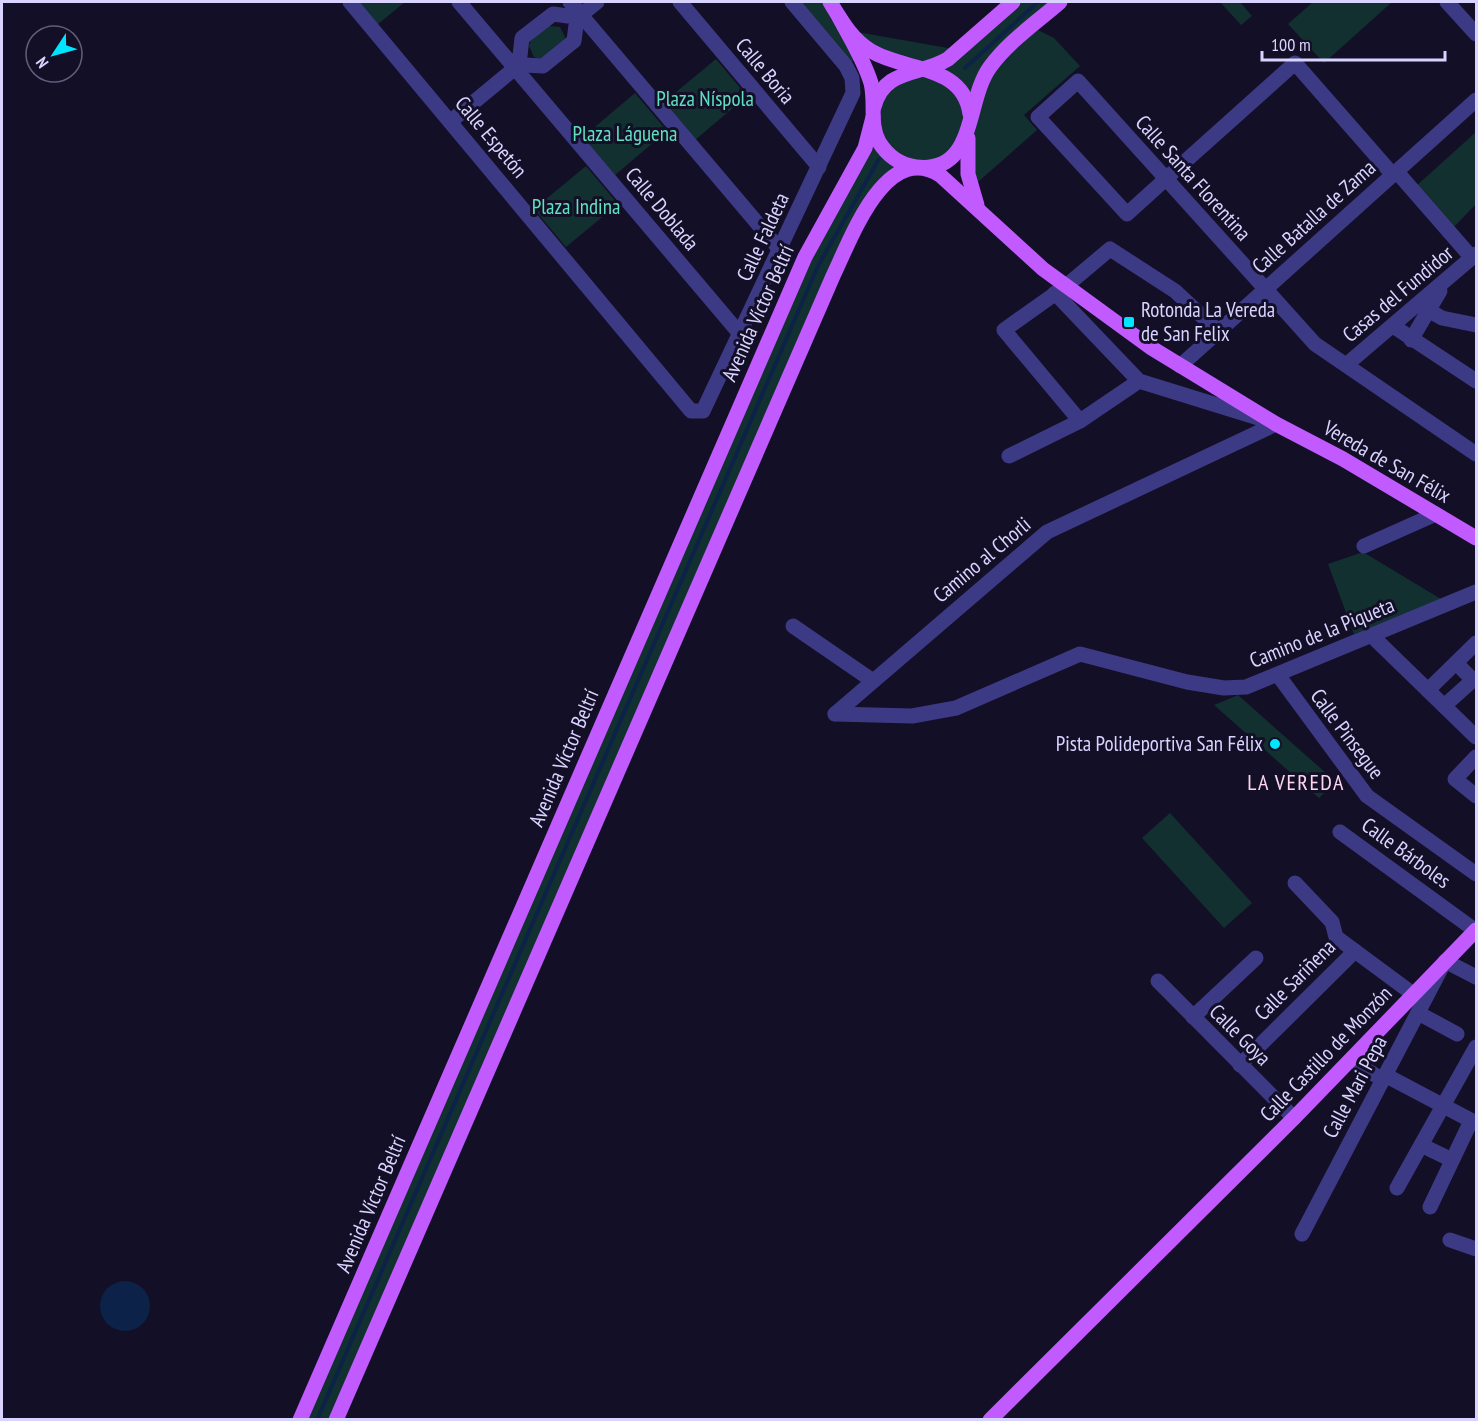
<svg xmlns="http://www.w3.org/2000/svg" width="1478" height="1421" viewBox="0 0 1478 1421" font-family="'PT Sans Narrow',sans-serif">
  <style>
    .green { fill: #12302f }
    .water { fill: #0c2248 }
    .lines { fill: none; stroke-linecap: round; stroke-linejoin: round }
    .stream { stroke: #0c2248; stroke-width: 4 }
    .minor { stroke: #3d3a85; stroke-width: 15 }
    .major { stroke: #c25bff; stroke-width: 15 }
    .poi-dot { fill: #00e5ff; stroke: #130f26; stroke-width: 2 }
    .labels { text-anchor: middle; stroke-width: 6; stroke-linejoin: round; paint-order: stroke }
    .street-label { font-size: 21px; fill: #d9d4ff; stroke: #130f26 }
    .park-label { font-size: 21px; fill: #5fe0c0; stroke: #130f26 }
    .poi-label { font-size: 21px; fill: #d9d4ff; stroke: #130f26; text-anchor: start }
    .neighbourhood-label { font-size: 22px; letter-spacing: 1.5px; fill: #ffd6f0; stroke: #130f26 }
  </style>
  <rect width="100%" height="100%" fill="#130f26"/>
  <!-- green -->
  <g class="green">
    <polygon points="358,2 405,2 377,25"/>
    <polygon points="792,2 830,2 859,56 846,66"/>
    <polygon points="1013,2 1060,2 1032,27 1054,38 1080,66 1024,115 1037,130 978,182 969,182 966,165 956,153 909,168 877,193 336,1419 300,1420 873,117 901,74 894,62 857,32 948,48 954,54"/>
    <polygon points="1220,2 1240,2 1252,16 1241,25"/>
    <polygon points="1313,2 1392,2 1324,63 1288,24"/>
    <polygon points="549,26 560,27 565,37 564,43 540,59 534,57 529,46 531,40"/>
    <polygon points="716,59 747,96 695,140 664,102"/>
    <polygon points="635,93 667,131 615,175 583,137"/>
    <polygon points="1476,132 1476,204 1451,230 1414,188"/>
    <polygon points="586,166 618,204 566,247 534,209"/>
    <polygon points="1363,552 1441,599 1354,634 1328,564"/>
    <polygon points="1238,695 1336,782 1319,798 1214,705"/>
    <polygon points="1170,813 1252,903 1224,928 1142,838"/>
  </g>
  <!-- water -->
  <circle class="water" cx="125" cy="1306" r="25"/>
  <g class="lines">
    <!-- stream -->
    <g class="stream">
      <polyline points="965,68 1038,2"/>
      <polyline points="317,1420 818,266 879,159"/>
    </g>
    <!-- minor -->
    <g class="minor">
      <polyline points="350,2 691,411 703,411 853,93 852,78 846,66 792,2"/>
      <polyline points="459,2 740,334"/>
      <polyline points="570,2 780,250"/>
      <polyline points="680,2 819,167"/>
      <polyline points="1447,2 1476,34"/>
      <polyline points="581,15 597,2"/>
      <polyline points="512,65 520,56 522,38 553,14 568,16 577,9"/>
      <polyline points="518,72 525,65 543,66 574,41 576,25 584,18"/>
      <polyline points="451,121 515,68"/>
      <polyline points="1397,172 1472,258"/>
      <polyline points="1393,175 1295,63 1180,166 1127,214 1038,117 1078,81 1315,344 1476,454"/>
      <polyline points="1055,293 1139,381 1265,420"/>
      <polyline points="1421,306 1442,318 1476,325"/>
      <polyline points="1393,326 1476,381"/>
      <polyline points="1411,340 1440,291"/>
      <polyline points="1346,365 1476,254"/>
      <polyline points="1180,366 1476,100"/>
      <polyline points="1080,421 1004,330 1066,286 1110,249 1175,291 1218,331"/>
      <polyline points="1009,456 1080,421 1139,381"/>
      <polyline points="1364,546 1436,514"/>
      <polyline points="793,626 873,681"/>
      <polyline points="1371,635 1476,737"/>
      <polyline points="1278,675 1367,796 1476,874"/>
      <polyline points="1428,690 1476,643"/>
      <polyline points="1444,706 1473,680 1456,663"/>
      <polyline points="835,714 912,716 956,708 1080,654 1187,682 1224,688 1246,687 1476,592"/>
      <polyline points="835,714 1047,532 1276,424"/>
      <polyline points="1476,757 1455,779 1476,796"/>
      <polyline points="1340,832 1476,931"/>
      <polyline points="1295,883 1332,922 1336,937 1413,994"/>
      <polyline points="1158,981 1294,1118"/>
      <polyline points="1418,1013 1457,1034"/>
      <polyline points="1193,1017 1256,958"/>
      <polyline points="1351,1060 1383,1080"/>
      <polyline points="1240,1065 1355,951"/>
      <polyline points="1385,1075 1476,1123"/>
      <polyline points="1421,1145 1452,1160"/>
      <polyline points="1397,1188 1476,1047"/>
      <polyline points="1430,1207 1471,1121"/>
      <polyline points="1302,1234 1445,961 1476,977"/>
      <polyline points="1450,1240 1476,1249"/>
    </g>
    <!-- major -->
    <g class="major">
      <path d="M830,2C841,20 852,40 871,51C906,72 963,64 970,114"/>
      <path d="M839,17C850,38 864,60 871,83C876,103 869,124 879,142C887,155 900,165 916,167C977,174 965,101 990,67C1008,42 1037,22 1060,2"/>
      <path d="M874,107C884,68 920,76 948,59L1013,2"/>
      <polyline points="968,138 968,174 977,205"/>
      <polyline points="300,1420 805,257 865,148 873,117"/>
      <path d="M336,1420L833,276C851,239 885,141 940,175L1043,269L1150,347L1276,424L1343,459L1476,538"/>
      <polyline points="990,1420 1294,1118 1476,930"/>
    </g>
  </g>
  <!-- markers -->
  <g class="poi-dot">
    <rect x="1123" y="316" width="12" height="12" rx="3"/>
    <circle cx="1275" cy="744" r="6"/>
  </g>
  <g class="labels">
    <!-- street labels -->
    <g class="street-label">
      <text transform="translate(765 71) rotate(50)" y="7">Calle Boria</text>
      <text transform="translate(491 137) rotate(50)" y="7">Calle Espetón</text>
      <text transform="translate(1193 178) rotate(48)" y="7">Calle Santa Florentina</text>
      <text transform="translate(662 209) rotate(50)" y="7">Calle Doblada</text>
      <text transform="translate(1314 217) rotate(-42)" y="7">Calle Batalla de Zama</text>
      <text transform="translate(763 237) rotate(-65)" y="7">Calle Faldeta</text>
      <text transform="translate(1398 294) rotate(-40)" y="7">Casas del Fundidor</text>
      <text transform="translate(758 313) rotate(-66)" y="7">Avenida Víctor Beltrí</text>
      <text transform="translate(1387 462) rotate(30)" y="7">Vereda de San Félix</text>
      <text transform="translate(982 560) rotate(-40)" y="7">Camino al Chorli</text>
      <text transform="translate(1322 633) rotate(-22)" y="7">Camino de la Piqueta</text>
      <text transform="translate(1347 734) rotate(53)" y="7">Calle Pinsegue</text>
      <text transform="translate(564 758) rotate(-67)" y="7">Avenida Víctor Beltrí</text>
      <text transform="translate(1406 853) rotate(36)" y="7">Calle Bárboles</text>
      <text transform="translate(1295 980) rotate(-45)" y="7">Calle Sariñena</text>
      <text transform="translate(1240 1035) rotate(45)" y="7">Calle Goya</text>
      <text transform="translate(1326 1054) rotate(-46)" y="7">Calle Castillo de Monzón</text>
      <text transform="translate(1355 1087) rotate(-62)" y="7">Calle Mari Pepa</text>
      <text transform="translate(371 1204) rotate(-67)" y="7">Avenida Víctor Beltrí</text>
    </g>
    <!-- park labels -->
    <g class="park-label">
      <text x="705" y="106">Plaza Níspola</text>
      <text x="625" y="141">Plaza Láguena</text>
      <text x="576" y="214">Plaza Indina</text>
    </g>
    <!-- poi labels -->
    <g class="poi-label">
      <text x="1141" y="317">Rotonda La Vereda<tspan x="1141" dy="24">de San Felix</tspan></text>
      <text x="1263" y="751" text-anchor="end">Pista Polideportiva San Félix</text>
    </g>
    <!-- neighbourhood labels -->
    <g class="neighbourhood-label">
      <text x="1296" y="790">LA VEREDA</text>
    </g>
  </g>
  <!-- border -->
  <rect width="1478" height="1421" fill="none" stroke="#d9d4ff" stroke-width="6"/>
  <!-- north arrow -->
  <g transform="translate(54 54) rotate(234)"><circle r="28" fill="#130f26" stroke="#625e7d" stroke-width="1.5"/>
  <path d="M0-4.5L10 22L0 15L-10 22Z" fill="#00e5ff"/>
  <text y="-9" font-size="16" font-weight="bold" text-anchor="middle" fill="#d9d4ff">N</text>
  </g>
  <!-- scale -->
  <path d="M1262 51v9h183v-9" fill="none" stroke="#d9d4ff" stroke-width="3"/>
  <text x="1271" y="51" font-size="18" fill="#d9d4ff" stroke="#130f26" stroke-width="4.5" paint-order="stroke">100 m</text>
</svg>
